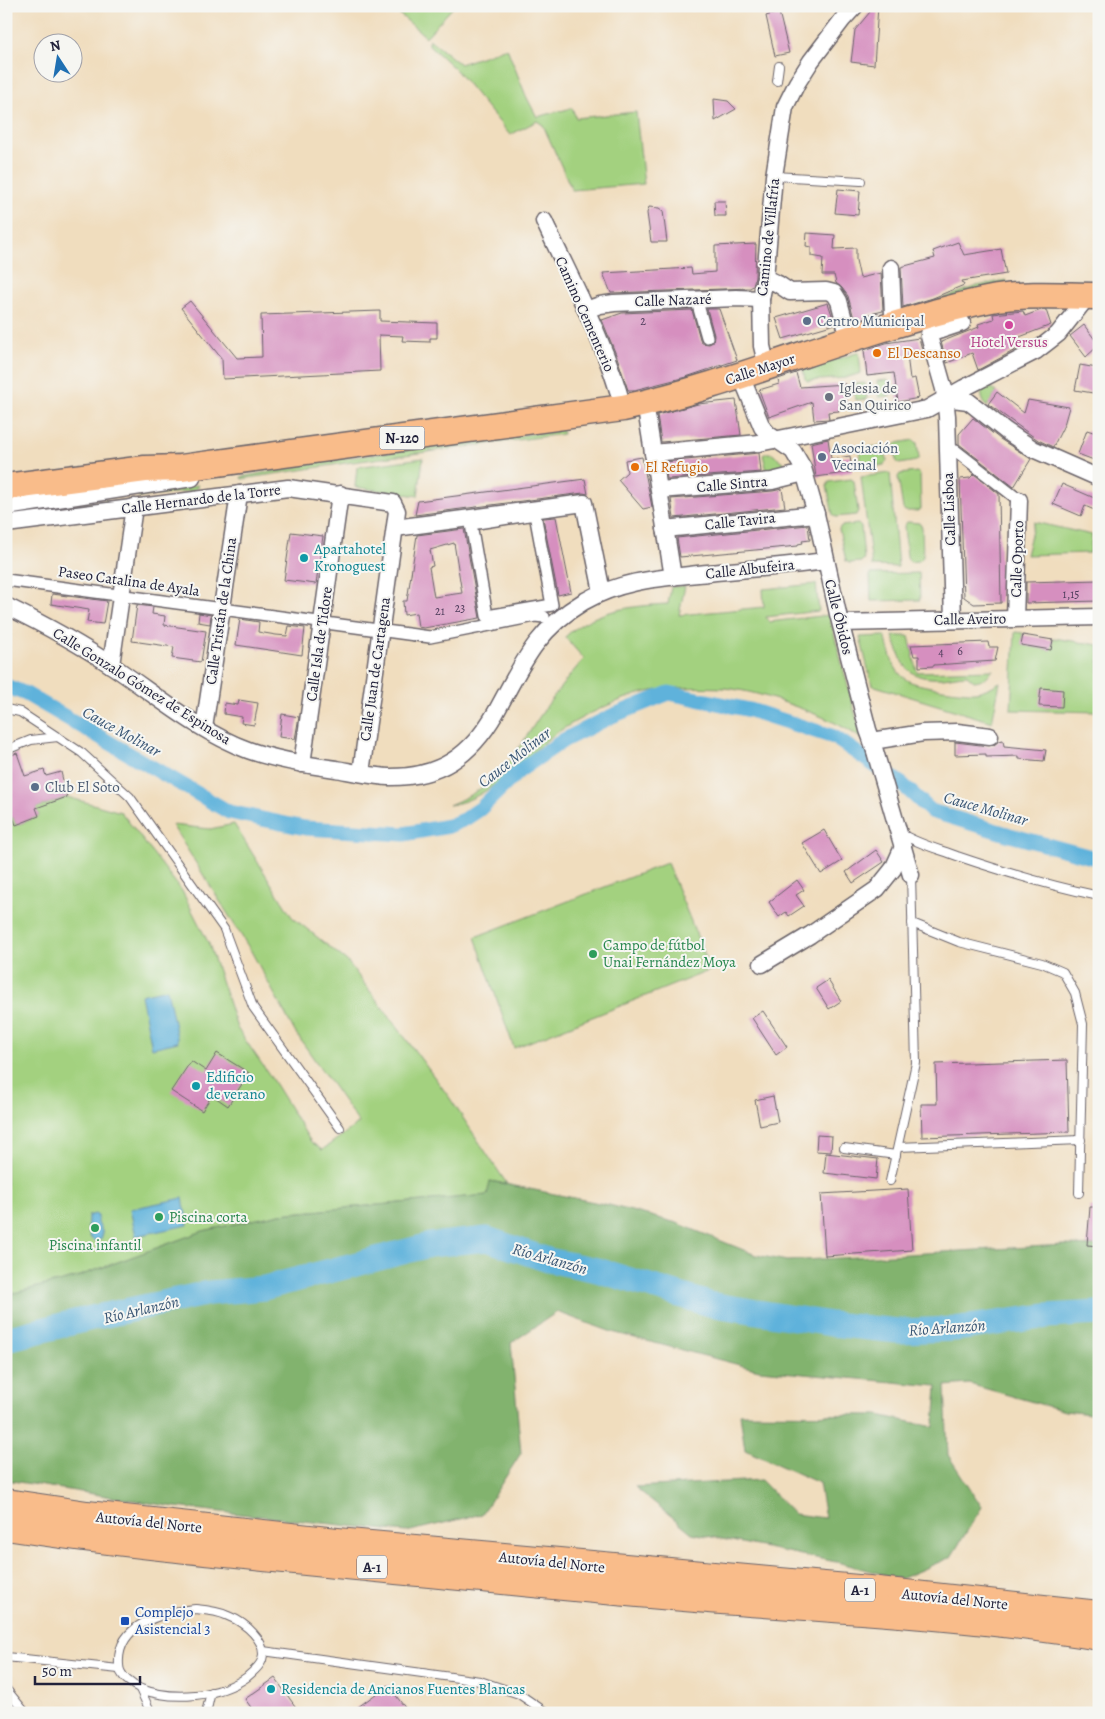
<svg xmlns="http://www.w3.org/2000/svg" width="1105" height="1719" viewBox="0 0 1105 1719" font-family="Alegreya,serif">
  <style>
    .green { fill: #a3d17f; stroke: #627a5d }
    .forest { fill: #82b36e; stroke: #526a54 }
    .water { fill: #5fb2db; stroke: #406a8b }
    .lines { fill: none; stroke-linecap: round; stroke-linejoin: round }
    .canal { stroke: #5fb2db; stroke-width: 15 }
    .river { stroke: #5fb2db; stroke-width: 25 }
    .building { fill: #d68fbf; fill-rule: evenodd }
    .service-casing { stroke: #6a6369; stroke-width: 10 }
    .pedestrian-casing { stroke: #6a6369; stroke-width: 14 }
    .minor-casing { stroke: #6a6369; stroke-width: 19 }
    .trunk-casing { stroke: #6a6369; stroke-width: 29 }
    .motorway-casing { stroke: #6a6369; stroke-width: 30 }
    .service { stroke: #fff; stroke-width: 8 }
    .pedestrian { stroke: #fff; stroke-width: 11 }
    .minor { stroke: #fff; stroke-width: 16 }
    .trunk { stroke: #f9bc8a; stroke-width: 26 }
    .motorway { stroke: #f9bc8a; stroke-width: 28 }
    .service-dot { fill: #5c6f8a; stroke: #f6f6f2; stroke-width: 2 }
    .hotel-dot { fill: #d1479c; stroke: #f6f6f2; stroke-width: 2 }
    .food-dot { fill: #e8710a; stroke: #f6f6f2; stroke-width: 2 }
    .worship-dot { fill: #6b7280; stroke: #f6f6f2; stroke-width: 2 }
    .culture-dot { fill: #0f9aa8; stroke: #f6f6f2; stroke-width: 2 }
    .leisure-dot { fill: #2e9e5b; stroke: #f6f6f2; stroke-width: 2 }
    .transit-dot { fill: #1a4fb4; stroke: #f6f6f2; stroke-width: 2 }
    .labels { text-anchor: middle; stroke-width: 4; stroke-linejoin: round; paint-order: stroke }
    .number-label { font-size: 12px; fill: #4f3d5c }
    .shield { fill: #f6f6f2; stroke: #626272; stroke-width: 1 }
    .shield-label { font-size: 14px; font-weight: bold; fill: #22223b }
    .street-label { font-size: 15px; fill: #22223b; stroke: #f6f6f2 }
    .service-label { font-size: 15px; fill: #4e5e75; stroke: #f6f6f2; text-anchor: start }
    .hotel-label { font-size: 15px; fill: #b23c85; stroke: #f6f6f2 }
    .food-label { font-size: 15px; fill: #c56008; stroke: #f6f6f2; text-anchor: start }
    .worship-label { font-size: 15px; fill: #5b616d; stroke: #f6f6f2; text-anchor: start }
    .culture-label { font-size: 15px; fill: #0d838f; stroke: #f6f6f2; text-anchor: start }
    .leisure-label { font-size: 15px; fill: #27864d; stroke: #f6f6f2; text-anchor: start }
    .transit-label { font-size: 15px; fill: #164399; stroke: #f6f6f2; text-anchor: start }
    .water-label { font-size: 16px; font-style: italic; fill: #375473; stroke: #f6f6f2 }
  </style>
  <rect width="100%" height="100%" fill="#f6f6f2"/>
  <filter id="ink" filterUnits="userSpaceOnUse"><feTurbulence type="fractalNoise" baseFrequency=".02" numOctaves="2"/><feDisplacementMap in="SourceGraphic" scale="10" xChannelSelector="R" yChannelSelector="G"/><feConvolveMatrix kernelMatrix="1 2 1 2 8 2 1 2 1" color-interpolation-filters="sRGB"/></filter>
  <filter id="wash" filterUnits="userSpaceOnUse"><feTurbulence type="fractalNoise" baseFrequency=".0096" numOctaves="4" result="noise"/><feDisplacementMap in="SourceGraphic" scale="20" xChannelSelector="R" yChannelSelector="G"/><feGaussianBlur stdDeviation="1.12" result="paint"/><feColorMatrix in="noise" values="0 0 0 0 0 0 0 0 0 0 0 0 0 0 0 0 0 1.4 0 .05"/><feComposite in="paint" operator="in"/></filter>
  <g filter="url(#wash)">
    <rect width="100%" height="100%" fill="#f0ddbe"/>
    <!-- green -->
    <g class="green">
      <polygon points="390,6 454,6 426,37"/>
      <polygon points="429,39 460,64 507,48 526,96 537,117 572,108 576,118 636,112 644,184 572,190 543,125 537,121 510,135 456,70 429,45"/>
      <polygon points="1006,280 1007,288 933,302 977,286"/>
      <polygon points="857,353 859,353 861,373 845,378 808,381 805,379 803,369"/>
      <polygon points="888,380 890,396 879,397 877,381"/>
      <polygon points="865,383 867,399 855,400 853,384"/>
      <path d="M986,384L997,392L987,407C981,399 979,391 986,384Z"/>
      <polygon points="562,430 563,434 352,462 242,479 241,477 331,460"/>
      <polygon points="914,440 917,443 919,458 916,461 899,464 896,460 894,446 897,443"/>
      <path d="M881,446L885,449L887,461L884,465L864,468C859,463 858,454 862,448Z"/>
      <path d="M767,453H771L784,463V466C779,471 773,474 767,471L763,455Z"/>
      <polygon points="423,458 418,496 355,487 357,467"/>
      <polygon points="917,472 920,475 921,509 917,511 905,511 903,509 898,477 900,474"/>
      <polygon points="890,473 898,567 872,566 861,477"/>
      <polygon points="851,479 854,481 858,511 856,515 836,517 833,515 827,486 829,482"/>
      <polygon points="198,485 198,488 191,491 139,497 138,494"/>
      <polygon points="107,500 108,506 6,517"/>
      <polygon points="907,522 919,523 922,527 923,557 919,561 910,562 907,557 904,526"/>
      <polygon points="1034,522 1092,535 1090,553 1026,555"/>
      <polygon points="858,524 861,527 864,559 861,562 849,563 846,561 839,529 841,526"/>
      <polygon points="919,573 920,600 871,601 870,574"/>
      <path d="M816,584L819,611L766,617L769,622L829,615L862,739C841,724 819,715 794,706C772,698 748,690 724,688C701,687 675,687 652,691C623,696 580,717 555,734C523,757 490,800 449,805C499,785 512,758 540,716C554,695 568,677 584,659L565,637C593,610 631,606 668,604L671,587L685,586L679,615L764,607L763,589Z"/>
      <polygon points="1015,632 1023,633 1022,645 1050,650 1053,638 1099,645 1099,712 1011,710"/>
      <path d="M885,636C890,652 892,671 907,680C915,686 965,693 975,692C984,691 993,686 1000,682L992,722L872,685L860,637Z"/>
      <path d="M893,636H909L917,672L993,670C987,677 984,680 974,681L967,675C959,675 951,677 943,678C907,680 903,667 893,636Z"/>
      <polygon points="67,797 121,812 182,891 209,944 237,1028 268,1073 311,1142 322,1150 359,1123 295,1032 251,951 172,825 210,829 234,824 292,917 347,961 395,1024 449,1097 507,1184 490,1181 488,1195 280,1214 203,1231 74,1278 6,1295 6,819 13,817 16,825 39,816 36,808"/>
      <polygon points="667,863 711,970 514,1048 475,937"/>
    </g>
    <!-- forest -->
    <polygon class="forest" points="490,1181 609,1205 677,1223 756,1255 787,1261 1063,1245 1099,1246 1099,1415 1065,1411 969,1384 945,1386 948,1455 982,1507 951,1557 900,1579 841,1563 692,1533 635,1487 761,1480 794,1514 825,1518 819,1483 745,1450 740,1414 878,1415 934,1427 937,1386 759,1370 612,1332 557,1312 511,1343 521,1453 482,1514 406,1532 175,1507 6,1480 6,1295 74,1278 203,1231 280,1214 487,1195"/>
    <!-- water -->
    <g class="water">
      <polygon points="167,989 178,1042 152,1048 141,995"/>
      <polygon points="183,1198 188,1225 136,1236 130,1209"/>
      <path d="M95,1214L98,1216V1223L103,1233L101,1239L94,1241C86,1236 88,1224 88,1216Z"/>
    </g>
    <g class="lines">
      <!-- canal -->
      <polyline class="canal" points="6,686 26,694 229,812 305,828 404,834 449,826 465,819 480,809 520,770 564,740 612,716 669,693 750,710 834,737 903,785 931,811 1010,835 1099,859"/>
      <!-- river -->
      <polyline class="river" points="6,1339 87,1319 209,1293 264,1288 430,1245 487,1239 548,1260 597,1270 709,1304 831,1324 898,1331 955,1329 1047,1316 1099,1313"/>
    </g>
    <g id="blocks">
      <!-- building -->
      <g class="building">
        <polygon points="875,6 878,6 874,65 851,62 855,30"/>
        <polygon points="779,12 789,53 775,56 766,16"/>
        <polygon points="714,99 728,101 736,109 715,121"/>
        <polygon points="838,189 860,191 858,215 835,213"/>
        <polygon points="714,201 725,201 726,216 715,216"/>
        <polygon points="649,207 659,208 663,211 667,242 651,242 647,213"/>
        <polygon points="807,233 835,235 834,249 856,248 856,260 860,278 881,273 883,311 866,315 866,318 855,322 848,296 842,288 836,283 834,275 822,275 823,258 811,256 811,247 806,246"/>
        <polygon points="958,242 964,255 1001,249 1006,274 962,281 964,285 933,298 903,307 901,267 935,258 933,251"/>
        <polygon points="756,244 755,277 753,286 750,288 611,293 603,273 691,268 692,274 715,272 715,246"/>
        <polygon points="190,301 237,358 262,357 261,315 380,311 380,321 437,323 437,338 430,338 430,342 402,341 403,336 379,335 380,371 223,379 222,359 181,308"/>
        <polygon points="828,303 835,324 783,339 776,318"/>
        <polygon points="707,309 719,309 737,360 686,377 634,390 628,390 617,357 602,320 622,313 692,310 700,339 702,343 709,344 713,342 714,335"/>
        <polygon points="1041,310 1046,310 1051,325 1017,338 1019,348 978,370 972,353 947,363 941,342 979,327 978,324 994,319 993,314 1023,311 1025,316"/>
        <polygon points="1084,325 1099,345 1086,357 1070,336"/>
        <polygon points="919,338 923,353 907,355 910,379 915,378 919,398 898,402 894,373 867,376 864,350 886,343"/>
        <polygon points="1080,365 1097,368 1093,393 1075,390"/>
        <polygon points="796,373 800,387 845,384 847,408 839,409 839,411 828,412 829,419 814,420 812,402 769,417 759,390 779,384 778,379"/>
        <polygon points="997,392 1024,413 1028,400 1069,407 1064,425 1053,447 1038,440 988,404"/>
        <polygon points="736,400 741,435 661,442 657,415 698,404"/>
        <polygon points="973,418 1000,439 1031,459 1014,487 959,444 959,434"/>
        <polygon points="1087,430 1099,434 1099,462 1078,454"/>
        <polygon points="828,439 831,459 850,456 852,472 816,477 811,443"/>
        <polygon points="759,453 761,472 667,479 665,462"/>
        <polygon points="642,457 652,507 643,509 618,480 627,472 625,460"/>
        <polygon points="974,474 999,494 1001,603 974,604 964,597 960,479 970,478"/>
        <polygon points="585,479 588,494 583,493 415,515 418,501"/>
        <polygon points="1062,484 1099,500 1099,512 1085,506 1081,516 1053,504"/>
        <polygon points="782,489 785,507 674,518 671,499 773,491"/>
        <polygon points="556,517 571,592 558,595 543,518"/>
        <polygon points="808,525 810,540 802,541 803,543 798,544 798,546 680,557 677,538"/>
        <path d="M464,529L480,618L424,628L418,627L416,613L404,615L403,601H407L417,535ZM454,543L462,593L434,597L429,567L433,566L430,550Z"/>
        <polygon points="291,532 323,536 316,584 284,580"/>
        <polygon points="1099,580 1099,601 1026,603 1026,582"/>
        <polygon points="52,594 107,601 103,624 87,622 89,610 51,604"/>
        <polygon points="137,605 153,607 152,614 165,616 164,625 206,631 201,662 172,658 174,647 132,641"/>
        <polygon points="199,613 211,615 210,624 198,622"/>
        <polygon points="240,619 259,622 258,632 276,635 287,636 289,626 305,628 302,655 236,645"/>
        <polygon points="1023,635 1053,640 1051,650 1021,645"/>
        <polygon points="988,642 989,647 998,647 995,661 934,665 934,666 919,667 919,656 914,656 911,645"/>
        <polygon points="1041,688 1063,690 1062,707 1039,706"/>
        <polygon points="239,700 258,703 254,725 241,723 242,717 224,714 225,703 238,705"/>
        <polygon points="282,714 299,717 295,739 279,737"/>
        <polygon points="1003,740 1004,746 1046,750 1044,761 1019,759 1019,756 986,757 986,754 955,755 955,742 989,746 994,745 999,741"/>
        <polygon points="17,753 25,776 44,770 46,776 61,772 67,797 36,808 39,816 16,825 13,817 6,819 6,757"/>
        <polygon points="824,830 842,861 821,874 802,843"/>
        <polygon points="876,850 884,862 853,883 846,872"/>
        <polygon points="797,880 804,890 796,895 804,906 789,916 786,912 779,917 769,902"/>
        <polygon points="828,980 841,1001 829,1009 816,988"/>
        <polygon points="763,1011 787,1047 776,1055 752,1018"/>
        <polygon points="217,1053 249,1073 228,1106 212,1095 202,1111 171,1091 191,1061 206,1071"/>
        <polygon points="1067,1060 1069,1132 922,1137 921,1104 937,1104 936,1064"/>
        <polygon points="773,1096 778,1122 760,1126 755,1100"/>
        <polygon points="817,1135 832,1136 831,1152 816,1151"/>
        <polygon points="826,1153 878,1159 876,1179 824,1173"/>
        <polygon points="908,1189 912,1250 825,1256 821,1194"/>
        <polygon points="1090,1207 1099,1207 1099,1246 1087,1245"/>
        <polygon points="275,1678 300,1713 255,1713 245,1699"/>
        <polygon points="388,1685 409,1713 350,1713"/>
      </g>
    </g>
  </g>
  <g filter="url(#ink)">
    <use href="#blocks" fill-opacity="0" stroke="#6a6369" stroke-width="1"/>
    <g class="lines">
      <!-- service casing -->
      <g class="service-casing">
        <g id="service">
          <polyline points="777,81 779,66"/>
          <polyline points="774,176 861,181"/>
          <polyline points="6,709 20,712 82,753 130,797 224,929 253,1007 340,1128"/>
          <polyline points="6,750 31,740 58,737"/>
          <path d="M900,833C918,844 938,849 957,856C1004,872 1051,886 1099,896"/>
          <polyline points="912,923 959,942 1042,963 1063,972 1075,993 1083,1024 1079,1193"/>
          <polyline points="898,1147 1081,1140"/>
          <polyline points="844,1148 896,1155"/>
          <polyline points="890,1181 916,1063 911,875"/>
          <path d="M195,1609C206,1610 218,1611 228,1616C244,1622 268,1641 262,1660C259,1668 252,1672 247,1677C219,1697 173,1701 141,1689C132,1685 119,1676 119,1665C116,1624 163,1612 195,1609Z"/>
          <polyline points="263,1651 480,1681 519,1694 547,1713"/>
          <polyline points="6,1657 119,1669"/>
          <polyline points="6,1689 24,1711"/>
          <polyline points="140,1689 151,1713"/>
          <polyline points="206,1713 211,1692"/>
        </g>
      </g>
      <!-- pedestrian casing -->
      <g class="pedestrian-casing">
        <g id="pedestrian">
          <polyline points="698,305 707,337"/>
          <polyline points="956,451 1019,500"/>
          <polygon points="535,514 552,605 487,616 471,524"/>
          <polyline points="6,580 430,637 535,616 544,617"/>
        </g>
      </g>
      <!-- minor casing -->
      <g class="minor-casing">
        <g id="minor">
          <path d="M544,221C572,282 606,343 623,408"/>
          <polyline points="891,268 893,315 895,324"/>
          <polyline points="765,278 778,284 790,292 826,291 834,293 839,301 849,339"/>
          <polyline points="586,310 600,305 614,303 736,298 761,299"/>
          <polyline points="767,367 762,346 761,299 765,278 774,176 785,107 797,83 811,61 843,19 855,6"/>
          <polyline points="741,376 762,427 768,434 793,451 803,468 816,514 838,614 868,730 872,741 911,875"/>
          <polyline points="945,398 968,401 1006,431 1033,449 1099,478"/>
          <polyline points="645,403 673,577"/>
          <polyline points="653,453 759,443 927,409 964,388 1036,351 1058,334 1088,296"/>
          <polyline points="659,490 772,481 804,473"/>
          <polyline points="6,507 192,478"/>
          <polyline points="6,524 288,488 393,503 397,511 361,773"/>
          <polyline points="395,528 584,503 602,592"/>
          <polyline points="665,529 816,514"/>
          <path d="M6,606C43,624 80,644 114,667C157,696 199,732 248,750C276,760 306,765 336,769C353,772 371,776 388,777C439,778 471,756 496,712C522,665 535,631 583,602C623,579 663,578 708,573C747,569 787,566 826,561"/>
          <polyline points="1015,618 1019,500"/>
          <polyline points="953,620 947,416 944,389 929,336 929,334 962,323"/>
          <polyline points="841,623 1099,617"/>
          <polyline points="111,665 134,507"/>
          <polyline points="204,728 239,494"/>
          <polyline points="872,741 923,733 957,732 990,736"/>
          <polyline points="302,764 340,494"/>
          <polyline points="762,964 810,935 877,889 893,869 903,847"/>
        </g>
      </g>
      <!-- trunk casing -->
      <g class="trunk-casing">
        <path id="trunk" d="M6,487L145,469L181,468L623,408C713,389 799,354 887,327C923,316 959,305 997,298C1030,293 1065,296 1099,296"/>
      </g>
      <!-- motorway casing -->
      <g class="motorway-casing">
        <g id="motorway">
          <polyline points="6,1503 87,1515 337,1542 869,1590 1099,1615"/>
          <path d="M6,1526C135,1546 266,1557 396,1570C500,1579 604,1591 709,1599C839,1609 970,1615 1099,1636"/>
        </g>
      </g>
      <!-- service -->
      <use href="#service" class="service"/>
      <!-- pedestrian -->
      <use href="#pedestrian" class="pedestrian"/>
      <!-- minor -->
      <use href="#minor" class="minor"/>
      <!-- trunk -->
      <use href="#trunk" class="trunk"/>
      <!-- motorway -->
      <use href="#motorway" class="motorway"/>
    </g>
  </g>
  <!-- markers -->
  <g class="service-dot">
    <circle cx="807" cy="321" r="5"/>
    <circle cx="822" cy="457" r="5"/>
    <circle cx="35" cy="787" r="5"/>
  </g>
  <circle class="hotel-dot" cx="1009" cy="325" r="5"/>
  <g class="food-dot">
    <circle cx="877" cy="353" r="5"/>
    <circle cx="635" cy="467" r="5"/>
  </g>
  <circle class="worship-dot" cx="829" cy="397" r="5"/>
  <g class="culture-dot">
    <circle cx="304" cy="558" r="5"/>
    <circle cx="196" cy="1086" r="5"/>
    <circle cx="271" cy="1689" r="5"/>
  </g>
  <g class="leisure-dot">
    <circle cx="593" cy="954" r="5"/>
    <circle cx="159" cy="1217" r="5"/>
    <circle cx="95" cy="1228" r="5"/>
  </g>
  <rect class="transit-dot" x="120" y="1616" width="10" height="10" rx="2.5"/>
  <g class="labels">
    <!-- number labels -->
    <g class="number-label">
      <text x="643" y="325">2</text>
      <text x="1071" y="598">1,15</text>
      <text x="460" y="612">23</text>
      <text x="440" y="615">21</text>
      <text x="960" y="655">6</text>
      <text x="941" y="656">4</text>
    </g>
    <!-- shield labels -->
    <g class="shield">
      <rect x="379.5" y="426.5" width="45" height="23" rx="4"/>
      <rect x="357" y="1555.5" width="30" height="23" rx="4"/>
      <rect x="845" y="1578.5" width="30" height="23" rx="4"/>
    </g>
    <g class="shield-label">
      <text x="402" y="443">N-120</text>
      <text x="372" y="1572">A-1</text>
      <text x="860" y="1595">A-1</text>
    </g>
    <!-- street labels -->
    <g class="street-label">
      <text transform="translate(768 237) rotate(-84)" y="5">Camino de Villafría</text>
      <text transform="translate(673 300) rotate(-2)" y="5">Calle Nazaré</text>
      <text transform="translate(585 314) rotate(66)" y="5">Camino Cementerio</text>
      <text transform="translate(760 369) rotate(-18)" y="5">Calle Mayor</text>
      <text transform="translate(732 484) rotate(-5)" y="5">Calle Sintra</text>
      <text transform="translate(201 499) rotate(-7)" y="5">Calle Hernardo de la Torre</text>
      <text transform="translate(949 509) rotate(-92)" y="5">Calle Lisboa</text>
      <text transform="translate(740 521) rotate(-6)" y="5">Calle Tavira</text>
      <text transform="translate(1017 559) rotate(-88)" y="5">Calle Oporto</text>
      <text transform="translate(750 569) rotate(-6)" y="5">Calle Albufeira</text>
      <text transform="translate(129 581) rotate(8)" y="5">Paseo Catalina de Ayala</text>
      <text transform="translate(221 611) rotate(-82)" y="5">Calle Tristán de la China</text>
      <text transform="translate(839 617) rotate(76)" y="5">Calle Óbidos</text>
      <text transform="translate(970 619) rotate(-1)" y="5">Calle Aveiro</text>
      <text transform="translate(319 644) rotate(-82)" y="5">Calle Isla de Tidore</text>
      <text transform="translate(375 669) rotate(-82)" y="5">Calle Juan de Cartagena</text>
      <text transform="translate(142 686) rotate(32)" y="5">Calle Gonzalo Gómez de Espinosa</text>
      <text transform="translate(149 1522) rotate(6)" y="5">Autovía del Norte</text>
      <text transform="translate(552 1562) rotate(6)" y="5">Autovía del Norte</text>
      <text transform="translate(955 1599) rotate(6)" y="5">Autovía del Norte</text>
    </g>
    <!-- service labels -->
    <g class="service-label">
      <text x="817" y="326">Centro Municipal</text>
      <text x="832" y="453">Asociación<tspan x="832" dy="17">Vecinal</tspan></text>
      <text x="45" y="792">Club El Soto</text>
    </g>
    <!-- hotel labels -->
    <g class="hotel-label">
      <text x="1009" y="347">Hotel Versus</text>
    </g>
    <!-- food labels -->
    <g class="food-label">
      <text x="887" y="358">El Descanso</text>
      <text x="645" y="472">El Refugio</text>
    </g>
    <!-- worship labels -->
    <g class="worship-label">
      <text x="839" y="393">Iglesia de<tspan x="839" dy="17">San Quirico</tspan></text>
    </g>
    <!-- culture labels -->
    <g class="culture-label">
      <text x="314" y="554">Apartahotel<tspan x="314" dy="17">Kronoguest</tspan></text>
      <text x="206" y="1082">Edificio<tspan x="206" dy="17">de verano</tspan></text>
      <text x="281" y="1694">Residencia de Ancianos Fuentes Blancas</text>
    </g>
    <!-- leisure labels -->
    <g class="leisure-label">
      <text x="603" y="950">Campo de fútbol<tspan x="603" dy="17">Unai Fernández Moya</tspan></text>
      <text x="169" y="1222">Piscina corta</text>
      <text x="95" y="1250" text-anchor="middle">Piscina infantil</text>
    </g>
    <!-- transit labels -->
    <g class="transit-label">
      <text x="135" y="1617">Complejo<tspan x="135" dy="17">Asistencial 3</tspan></text>
    </g>
    <!-- water labels -->
    <g class="water-label">
      <text transform="translate(122 731) rotate(29)" y="6">Cauce Molinar</text>
      <text transform="translate(514 757) rotate(-38)" y="6">Cauce Molinar</text>
      <text transform="translate(986 808) rotate(16)" y="6">Cauce Molinar</text>
      <text transform="translate(550 1258) rotate(16)" y="6">Río Arlanzón</text>
      <text transform="translate(141 1309) rotate(-13)" y="6">Río Arlanzón</text>
      <text transform="translate(947 1327) rotate(-4)" y="6">Río Arlanzón</text>
    </g>
  </g>
  <!-- margin -->
  <rect width="1105" height="1719" fill="none" stroke="#f6f6f2" stroke-width="25"/>
  <!-- north arrow -->
  <g transform="translate(58 58) rotate(348)"><circle r="24" fill="#f6f6f2" stroke="#a1a1a9"/>
  <path d="M0-4L9 19L0 12L-9 19Z" fill="#1f6fb2"/>
  <text y="-8" font-size="14" font-weight="bold" text-anchor="middle" fill="#22223b">N</text>
  </g>
  <!-- scale -->
  <path d="M35 1676v8h105v-8" fill="none" stroke="#22223b" stroke-width="2.5"/>
  <text x="42" y="1676" font-size="15" fill="#22223b" stroke="#f6f6f2" stroke-width="4" paint-order="stroke">50 m</text>
</svg>
